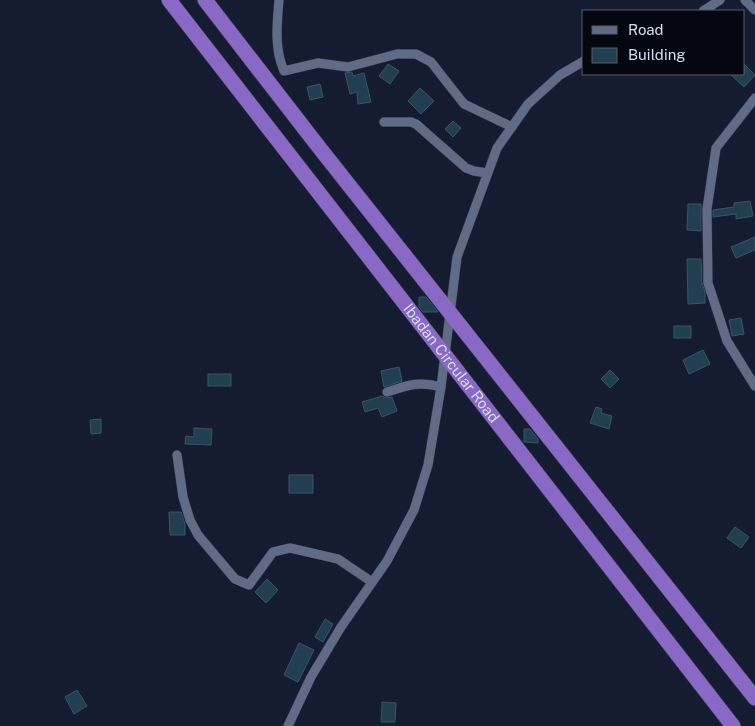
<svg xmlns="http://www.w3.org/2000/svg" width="755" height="726" viewBox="0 0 755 726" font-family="'Public Sans',sans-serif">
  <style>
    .building { fill: #223f52; stroke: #395466 }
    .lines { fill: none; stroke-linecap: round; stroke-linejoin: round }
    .minor-casing { stroke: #323648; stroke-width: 10 }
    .trunk-casing { stroke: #323648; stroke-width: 16 }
    .minor { stroke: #616b86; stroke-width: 9 }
    .trunk { stroke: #8968c6; stroke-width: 15 }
    .labels { text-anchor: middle; stroke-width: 4; stroke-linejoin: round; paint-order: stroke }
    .street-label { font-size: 15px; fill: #d9deee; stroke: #050710 }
  </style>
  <rect width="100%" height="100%" fill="#151c32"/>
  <!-- building -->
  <g class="building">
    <polygon points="388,64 399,71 390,84 379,76"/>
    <polygon points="744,64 755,75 744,87 730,74 744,74"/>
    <polygon points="352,72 353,76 364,73 371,102 358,104 357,92 350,94 345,73"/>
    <polygon points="320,84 323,97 310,100 307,87"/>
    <polygon points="420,88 434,101 421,114 408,101"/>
    <polygon points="453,121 461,128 453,137 445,129"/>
    <polygon points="750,201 753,216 736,219 736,214 713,217 713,210 734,207 734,203"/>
    <polygon points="688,204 701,204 701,231 687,230"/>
    <polygon points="755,237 755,250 736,258 731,247"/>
    <polygon points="687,259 701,259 702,283 705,292 705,303 688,304"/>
    <polygon points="419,297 426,297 438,312 423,312 419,307"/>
    <polygon points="741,318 744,334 732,336 729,320"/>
    <rect x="674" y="326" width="17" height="12"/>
    <polygon points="703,350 710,364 689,374 683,360"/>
    <polygon points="399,367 402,381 384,387 381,371"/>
    <polygon points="610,370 619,379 610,388 601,379"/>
    <rect x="208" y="374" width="23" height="12"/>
    <polygon points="382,396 386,398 392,397 397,411 382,417 378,408 365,412 362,402"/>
    <polygon points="596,407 602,409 601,413 612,416 609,429 590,423"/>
    <polygon points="101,419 101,433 91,434 90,420"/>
    <polygon points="194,428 212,429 211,445 185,444 186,436 194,437"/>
    <polygon points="524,429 530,429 538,439 538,443 524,442"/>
    <rect x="289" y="475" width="24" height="18"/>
    <polygon points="169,512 181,512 185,524 185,535 170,535"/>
    <polygon points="735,527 749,537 741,548 727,538"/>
    <polygon points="267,579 278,590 266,603 255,592"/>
    <polygon points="325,619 333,624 323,642 315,637"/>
    <polygon points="299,643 314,650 298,682 284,675"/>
    <polygon points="77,690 87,706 74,714 65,697"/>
    <polygon points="382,702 396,703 395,722 381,722"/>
  </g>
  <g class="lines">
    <!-- minor casing -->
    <g class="minor-casing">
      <g id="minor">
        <path d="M279,0C277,24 274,48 284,71L318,63L348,67L397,54H416L431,62L464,104L512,127"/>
        <polyline points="745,0 755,10"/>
        <polyline points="703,11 720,0"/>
        <polyline points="755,98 716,148 707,209 708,283 727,341 755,386"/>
        <polyline points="384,122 411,122 416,124 466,168 474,171 487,173"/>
        <path d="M387,392C408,385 419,381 441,387"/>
        <polyline points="177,455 183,497 190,520 198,535 235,579 249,585 273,552 290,548 338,559 372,582"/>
        <polyline points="288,726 311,677 341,627 387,561 414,510 428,465 441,387 457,257 497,148 528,104 560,75 584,61"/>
      </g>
    </g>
    <!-- trunk casing -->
    <g class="trunk-casing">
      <g id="trunk">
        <path id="s1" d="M169,0L733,726"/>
        <polyline points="205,0 318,146 755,698"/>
      </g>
    </g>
    <!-- minor -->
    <use href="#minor" class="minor"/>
    <!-- trunk -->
    <use href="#trunk" class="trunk"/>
  </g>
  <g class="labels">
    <!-- street labels -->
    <g class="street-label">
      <text dy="5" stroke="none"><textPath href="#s1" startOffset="460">Ibadan Circular Road</textPath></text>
    </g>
  </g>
  <!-- legend -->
  <rect x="582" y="10" width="162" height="65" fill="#050710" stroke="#5a5d69"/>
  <rect x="592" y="26" width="25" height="8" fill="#616b86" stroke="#5a5d69"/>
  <text x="628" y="35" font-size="15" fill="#d9deee">Road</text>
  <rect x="592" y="48" width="25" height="15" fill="#223f52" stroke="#5a5d69"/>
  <text x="628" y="60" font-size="15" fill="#d9deee">Building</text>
</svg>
